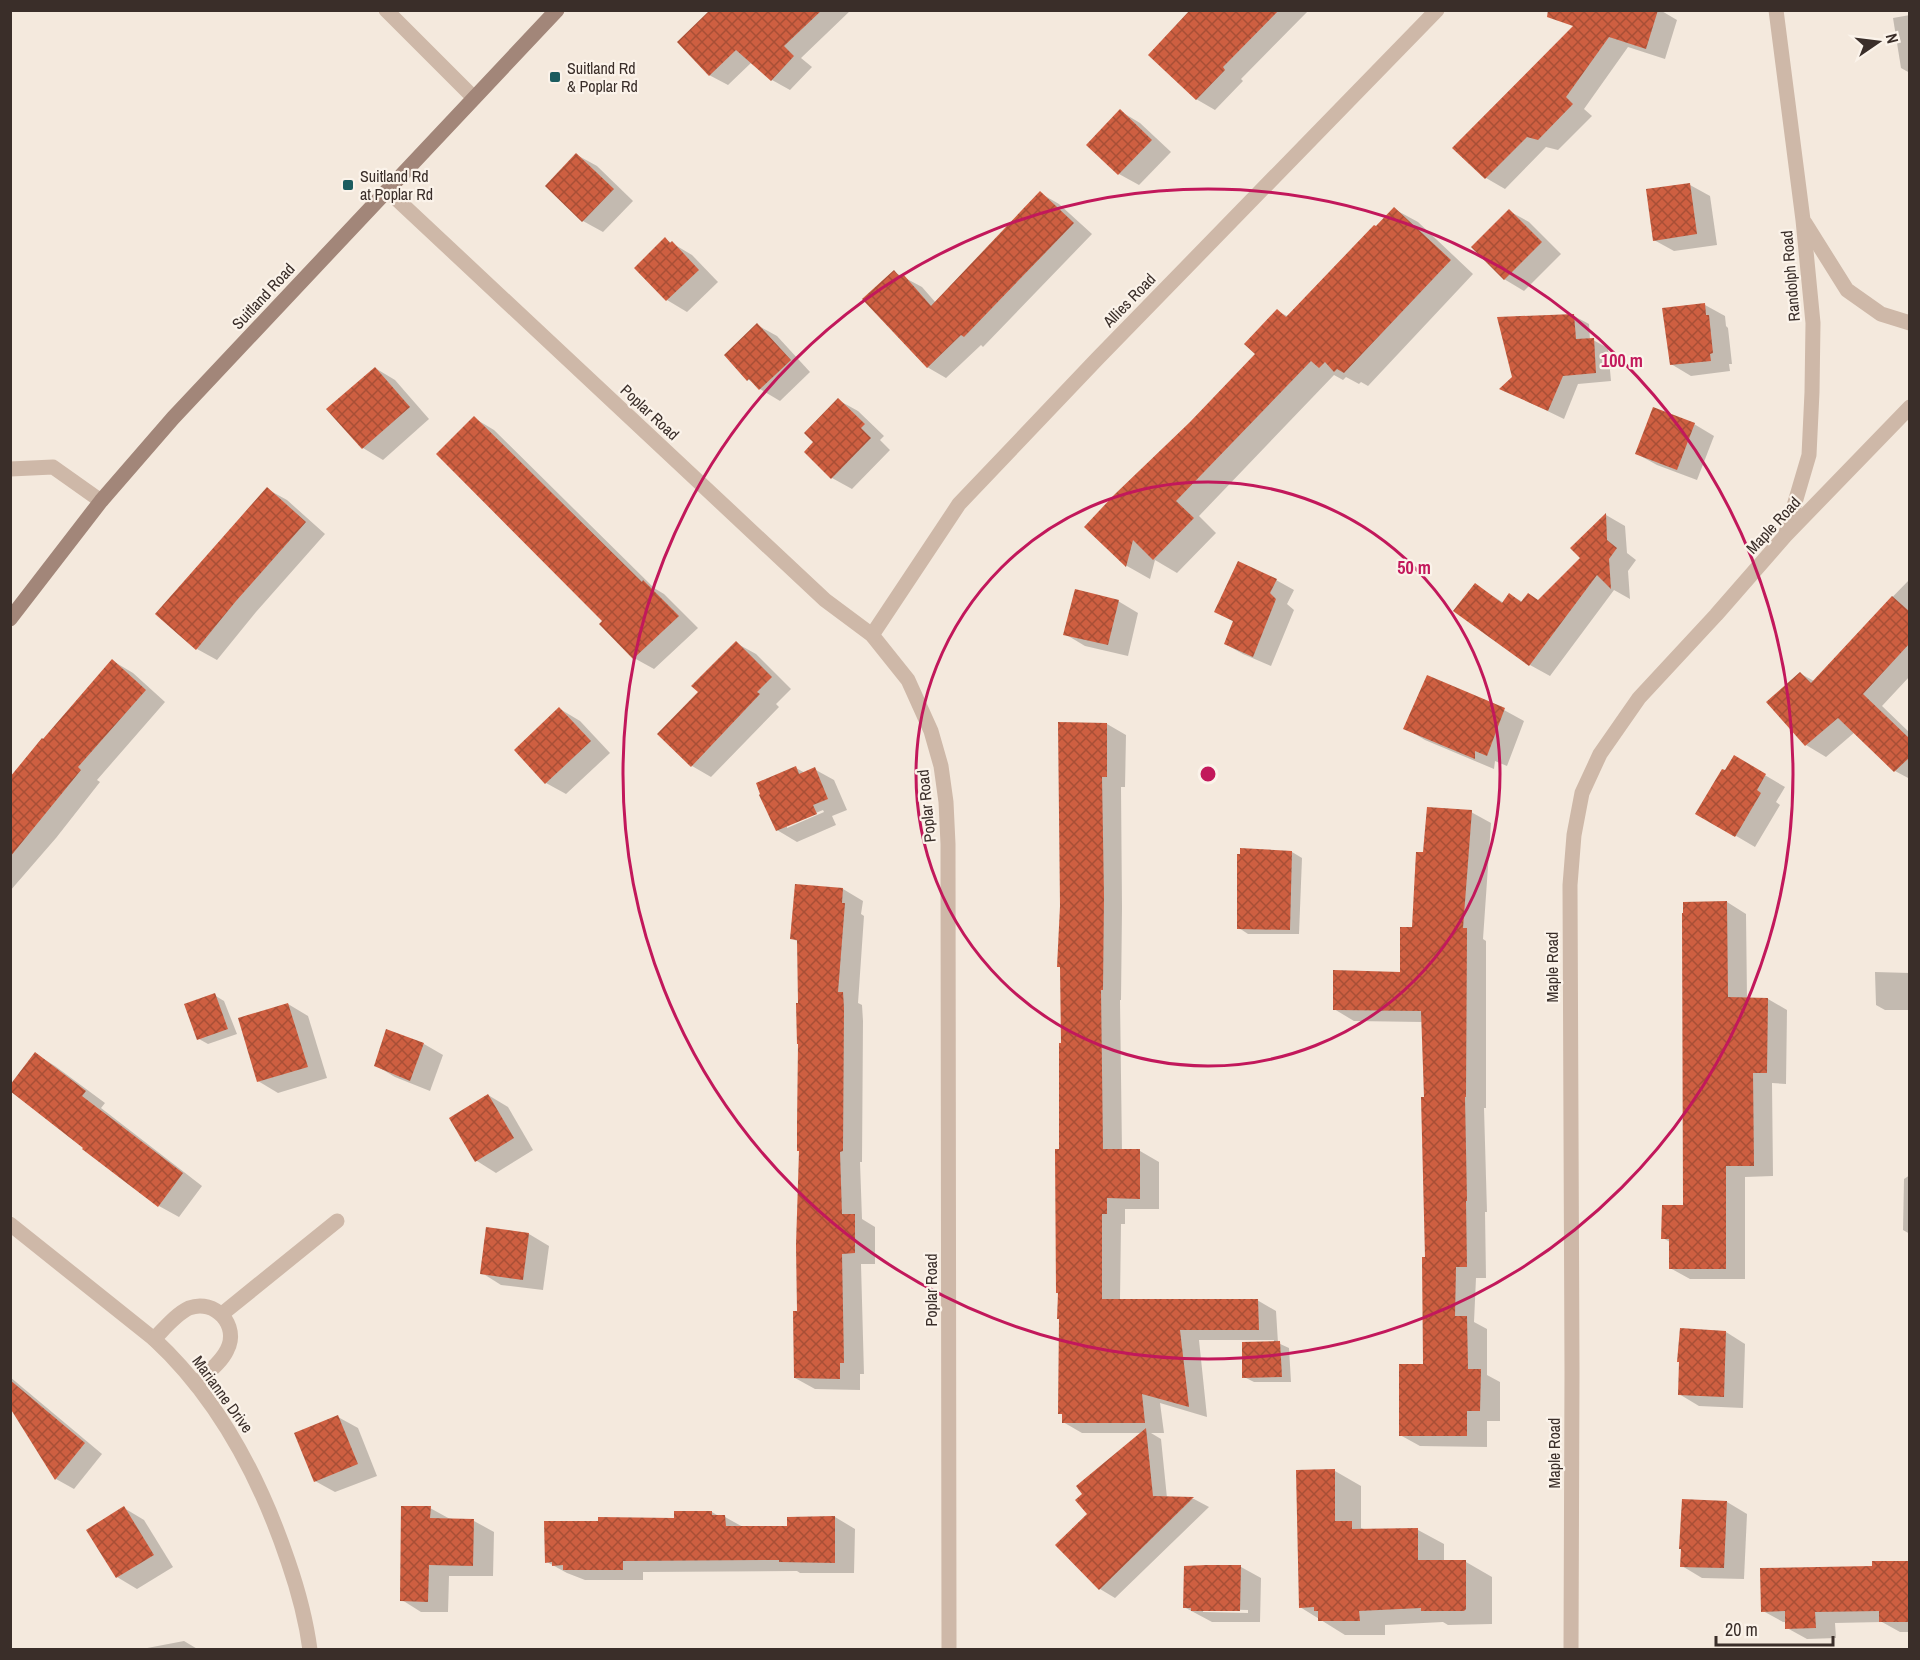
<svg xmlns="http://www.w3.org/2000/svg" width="1920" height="1660" viewBox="0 0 1920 1660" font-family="'Archivo Narrow',sans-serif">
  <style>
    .shadow { fill: #0003; fill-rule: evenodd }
    .building { fill: url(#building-cross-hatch) }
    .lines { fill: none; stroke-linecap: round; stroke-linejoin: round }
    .service { stroke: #ceb8a8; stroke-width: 15 }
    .minor { stroke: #ceb8a8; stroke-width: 15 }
    .secondary { stroke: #a28679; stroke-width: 15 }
    .ring { fill: none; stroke: #c2185b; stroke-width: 3 }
    .poi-dot { fill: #1b5c5f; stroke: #fbf3ea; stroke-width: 2 }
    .labels { text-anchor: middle; stroke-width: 4.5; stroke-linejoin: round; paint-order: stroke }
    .poi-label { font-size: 16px; fill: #3a2e29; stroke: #fbf3ea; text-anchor: start }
    .street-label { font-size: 16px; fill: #3a2e29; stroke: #fbf3ea }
    .centre { fill: #c2185b; stroke: #fbf3ea; stroke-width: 3 }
    .ring-label { font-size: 18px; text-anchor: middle; font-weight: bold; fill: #c2185b; stroke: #fbf3ea; stroke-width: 4.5; stroke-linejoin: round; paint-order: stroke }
  </style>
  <defs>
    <pattern id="building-cross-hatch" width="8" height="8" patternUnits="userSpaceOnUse" patternTransform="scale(1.5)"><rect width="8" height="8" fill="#ce5f41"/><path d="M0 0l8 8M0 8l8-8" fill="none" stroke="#a84f36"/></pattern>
  </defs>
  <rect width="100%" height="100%" fill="#f4e9dd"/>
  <!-- shadow -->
  <g class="shadow">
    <polygon points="712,10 851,10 801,58 812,67 790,90 772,80 752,62 728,85 709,75"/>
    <polygon points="1215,10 1309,10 1241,79 1243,81 1215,110 1196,99"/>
    <polygon points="1600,10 1660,10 1677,20 1665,59 1628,47 1584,109 1592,116 1558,150 1546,147 1505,189 1486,178 1454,148"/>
    <polygon points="1910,15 1910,73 1901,68 1893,18"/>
    <polygon points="1120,111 1140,123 1171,152 1139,185 1119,174"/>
    <polygon points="577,155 597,166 633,201 603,232 583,221"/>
    <polygon points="1690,185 1710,196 1717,245 1674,251 1654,240"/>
    <polygon points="1040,193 1059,204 1092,234 983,347 981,345 946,378 927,367 894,272 922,287 936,303"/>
    <polygon points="1394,209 1418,222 1473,274 1368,386 1361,382 1359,384 1346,377 1343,380 1334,375 1199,516 1216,533 1177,573 1155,560 1150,579 1127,566 1087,527 1258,354 1277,311 1289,317"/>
    <polygon points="1509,211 1529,222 1561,254 1524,291 1504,279"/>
    <polygon points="665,239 692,255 718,282 687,312 667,300 636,268"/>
    <polygon points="1705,305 1725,316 1726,326 1728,328 1732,364 1729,364 1730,371 1691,376 1671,364"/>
    <polygon points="1574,316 1589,324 1590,340 1593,340 1608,348 1611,381 1578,384 1564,419 1502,389"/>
    <polygon points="757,325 777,336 810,372 780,401 760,389 748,379"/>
    <polygon points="375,368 395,380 429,419 383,460 363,448 328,409"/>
    <polygon points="838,400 858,411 884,436 880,440 890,450 852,489 832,478 815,442"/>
    <polygon points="474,418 494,430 654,588 664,594 698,628 654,669 634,658 604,621"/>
    <polygon points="1694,424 1714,436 1697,480 1657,465 1637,454"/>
    <polygon points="267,489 287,500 325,534 256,612 217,660 197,649 158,614"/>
    <polygon points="1606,515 1625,526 1627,553 1636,560 1628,571 1630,599 1614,590 1550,676 1530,665 1456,611 1475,585 1504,603 1510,595 1523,602 1540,601 1582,558"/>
    <polygon points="1910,579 1910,676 1882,706 1910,733 1910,779 1895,771 1855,732 1826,757 1806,745 1769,702 1801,674 1814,681 1874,616"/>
    <polygon points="1276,580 1294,590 1287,604 1294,610 1271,666 1243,654 1225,644 1234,622 1215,611"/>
    <polygon points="1118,601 1138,613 1128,656 1085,646 1065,634"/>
    <polygon points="736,643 756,654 791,689 776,704 779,707 711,777 692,766 700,692"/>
    <polygon points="113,661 133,673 165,702 97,780 100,782 56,838 10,891 10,779"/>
    <polygon points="1427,677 1504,710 1524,721 1507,766 1495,761 1494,769 1425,740 1405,728"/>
    <polygon points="560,709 580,721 610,753 566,794 546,783"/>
    <polygon points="1107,724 1126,735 1125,787 1121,787 1122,908 1121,1000 1120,1000 1122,1151 1140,1151 1159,1162 1159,1209 1125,1209 1125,1224 1121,1224 1120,1300 1257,1300 1276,1311 1278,1343 1289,1348 1291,1382 1254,1382 1244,1377 1274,1343 1274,1340 1199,1340 1207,1417 1160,1403 1164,1433 1151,1433 1161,1439 1167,1498 1194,1499 1209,1507 1115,1598 1100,1589 1089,1514 1142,1433 1082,1433 1063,1422 1063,1415 1060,1413 1059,1294 1057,1293 1060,1151"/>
    <polygon points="1734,757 1785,787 1776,802 1780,805 1755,847 1697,813"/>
    <path d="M796,768L805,773L814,769L834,780L847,810L832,816L836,825L797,842L777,830ZM823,810L824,812L787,828V825Z"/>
    <polygon points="1471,812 1491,823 1483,939 1486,941 1486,1108 1484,1108 1487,1212 1485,1212 1486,1278 1476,1278 1474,1322 1487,1329 1487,1375 1500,1382 1500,1421 1487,1421 1487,1447 1420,1446 1400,1435 1425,1365 1427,1259 1425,1098 1422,1022 1354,1021 1334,1009 1401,974 1413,929 1425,854"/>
    <polygon points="1241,850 1292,852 1302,858 1299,934 1248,934 1239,928"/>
    <polygon points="843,889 863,901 861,914 864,916 858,1003 862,1005 863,1021 862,1162 860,1162 862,1219 875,1227 875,1264 861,1264 864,1374 860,1374 860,1390 815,1389 795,1378 798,1312 800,1152 799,942 791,938"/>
    <polygon points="1727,902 1746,914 1747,999 1768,999 1787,1010 1786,1084 1772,1083 1773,1176 1745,1177 1745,1279 1690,1279 1670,1268 1670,1242 1663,1238 1685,1206"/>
    <polygon points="1875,972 1910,973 1910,1010 1885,1010 1876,1005"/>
    <polygon points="214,995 224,1001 237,1034 208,1044 199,1039"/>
    <polygon points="288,1004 308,1016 327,1078 278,1093 258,1081"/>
    <polygon points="424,1044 443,1055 430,1091 395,1077 375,1065"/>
    <polygon points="36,1054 55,1066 105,1103 101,1108 202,1186 179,1217 159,1206"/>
    <polygon points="488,1095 508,1107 533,1150 496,1173 477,1161 451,1118"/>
    <polygon points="1910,1175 1910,1234 1903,1230 1904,1179"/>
    <polygon points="529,1234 549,1246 543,1290 501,1285 482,1273"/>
    <polygon points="1726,1332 1745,1344 1743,1408 1699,1406 1679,1394"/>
    <polygon points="10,1377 102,1454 74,1489 56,1479 10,1406"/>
    <polygon points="338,1417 358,1428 377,1476 335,1492 315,1481"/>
    <polygon points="1335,1471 1361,1486 1361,1528 1366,1530 1418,1530 1444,1544 1444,1561 1466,1562 1492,1577 1492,1624 1448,1625 1443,1622 1385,1625 1385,1635 1345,1635 1300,1607"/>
    <polygon points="1727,1502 1747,1514 1744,1579 1702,1578 1682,1566"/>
    <polygon points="124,1508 144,1520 173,1567 137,1589 117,1577 93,1538"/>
    <polygon points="430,1508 450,1519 474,1521 494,1532 493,1576 449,1576 448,1612 421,1612 402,1600"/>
    <polygon points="712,1512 720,1517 725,1517 743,1527 788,1528 835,1517 855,1529 854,1573 800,1573 797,1571 643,1572 643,1580 585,1580 567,1573 547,1562 675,1520"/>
    <polygon points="1910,1563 1910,1632 1900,1632 1882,1622 1835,1623 1836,1638 1807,1639 1787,1628 1787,1622 1783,1622 1763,1611 1873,1567"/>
    <path d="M1241,1567L1261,1578L1260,1622H1212L1184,1607ZM1203,1609L1248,1610V1613L1203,1612Z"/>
    <polygon points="184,1641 199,1650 142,1650 142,1649"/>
  </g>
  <!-- building -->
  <g class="building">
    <polygon points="710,10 822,10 784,46 794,56 771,81 736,50 709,76 677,42"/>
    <polygon points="1190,10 1279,10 1223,67 1225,70 1196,100 1148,55"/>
    <polygon points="1548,10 1658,10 1646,49 1609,37 1566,97 1573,104 1538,140 1527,137 1485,179 1452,148 1573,26 1547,17"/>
    <polygon points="1120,109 1152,140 1118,175 1086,145"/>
    <polygon points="576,153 614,189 582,222 545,186"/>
    <polygon points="1690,183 1697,234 1653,241 1646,189"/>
    <polygon points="1040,191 1074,223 964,337 961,335 927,368 862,299 894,270 900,277 903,274 931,306"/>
    <polygon points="1394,207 1451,260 1344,373 1337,369 1334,372 1325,362 1319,368 1311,361 1176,501 1194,518 1153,560 1133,540 1126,567 1084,527 1114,495 1190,422 1255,354 1244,344 1277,309 1286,317 1374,225 1376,226"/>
    <polygon points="1509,209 1542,242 1504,280 1471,247"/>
    <polygon points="665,237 670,243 672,241 699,270 666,301 634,268"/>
    <polygon points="1705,303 1706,315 1709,315 1713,353 1710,354 1711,361 1670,365 1662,308"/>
    <polygon points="1574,314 1576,339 1594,338 1596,373 1563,376 1548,411 1499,389 1512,377 1497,317"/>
    <polygon points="757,323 791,360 759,390 749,379 747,381 724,355"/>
    <polygon points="375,367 410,407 362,449 326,409"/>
    <polygon points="838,398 865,424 861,428 871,438 831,479 804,452 813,442 804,433"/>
    <polygon points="1653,407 1695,423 1677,470 1635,454"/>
    <polygon points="474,416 642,582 643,580 679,616 633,659 599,624 602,621 436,454"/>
    <polygon points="267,487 306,522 236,601 196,650 155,614"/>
    <polygon points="1606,513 1607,540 1617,548 1609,559 1611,589 1597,575 1529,666 1453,611 1475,583 1502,603 1509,593 1521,602 1528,593 1538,600 1580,558 1570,548"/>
    <polygon points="1238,561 1277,579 1270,593 1276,599 1253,657 1224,644 1233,621 1214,612"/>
    <polygon points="1075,589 1119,600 1108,645 1063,635"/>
    <polygon points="1892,596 1910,612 1910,643 1863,694 1910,739 1910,757 1894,772 1838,718 1805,746 1766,702 1800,672 1811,683"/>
    <polygon points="736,641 772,677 757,692 760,694 691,767 657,734 698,692 691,686"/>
    <polygon points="112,659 146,690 78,767 81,770 10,857 10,777 42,738 43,739"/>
    <polygon points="1427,675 1505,708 1487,756 1475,751 1475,759 1403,729"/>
    <polygon points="559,707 591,741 545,784 514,750"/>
    <polygon points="1058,722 1107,723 1107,777 1102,777 1104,896 1103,990 1101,990 1103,1149 1140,1149 1140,1199 1107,1198 1107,1214 1102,1214 1102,1299 1258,1299 1259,1330 1180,1330 1189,1407 1142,1394 1145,1423 1062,1423 1062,1414 1058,1414 1059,1319 1057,1319 1058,1293 1056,1293 1055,1149 1059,1149 1059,1043 1061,1043 1060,967 1057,967 1060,906"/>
    <polygon points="1734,755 1766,774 1757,790 1761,793 1735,837 1695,814 1722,769 1725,770"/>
    <polygon points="796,766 799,774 815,767 828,799 813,805 817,814 776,831 759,795 760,794 756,783"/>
    <polygon points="1427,807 1472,810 1463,928 1467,928 1466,1097 1465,1097 1467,1201 1466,1201 1467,1267 1456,1267 1455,1316 1467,1316 1468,1369 1481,1369 1480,1411 1467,1411 1467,1436 1399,1436 1399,1364 1423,1364 1422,1257 1425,1257 1421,1097 1424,1097 1421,1011 1333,1010 1333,970 1400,972 1400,927 1412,927 1416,852 1423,852"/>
    <polygon points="1240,848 1292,851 1290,930 1237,929 1237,854 1240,854"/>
    <polygon points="795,884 843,888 842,903 845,903 838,992 843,992 844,1008 843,1151 840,1152 842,1214 855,1214 855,1253 842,1254 844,1363 840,1363 840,1379 794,1378 793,1311 797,1311 796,1245 799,1151 797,1151 797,1124 798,1044 797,1044 796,1003 798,1003 797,940 790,939"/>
    <polygon points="1727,901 1728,997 1768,998 1767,1073 1753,1073 1754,1166 1726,1166 1726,1269 1669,1269 1669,1239 1661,1239 1662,1205 1683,1205 1682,913 1683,913 1683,902"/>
    <polygon points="215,993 228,1029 197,1040 184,1004"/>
    <polygon points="288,1003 308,1067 257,1082 238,1018"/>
    <polygon points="386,1029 424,1043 410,1081 374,1066"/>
    <polygon points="35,1052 86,1091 82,1096 183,1173 158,1207 82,1149 83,1148 10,1091 10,1085"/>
    <polygon points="488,1094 514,1138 475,1162 449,1118"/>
    <polygon points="486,1227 529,1233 523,1280 480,1274"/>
    <polygon points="1680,1328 1726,1331 1724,1397 1678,1395 1679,1362 1677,1362"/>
    <polygon points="1280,1341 1282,1377 1242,1378 1242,1342"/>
    <polygon points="10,1380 85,1443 55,1480 10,1408"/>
    <polygon points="338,1415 358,1464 314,1482 294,1433"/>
    <polygon points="1146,1428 1153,1496 1194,1497 1099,1590 1055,1545 1087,1514 1075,1500 1082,1494 1076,1486"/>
    <polygon points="1335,1469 1335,1521 1352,1521 1352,1529 1418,1528 1418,1560 1466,1560 1466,1609 1464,1611 1421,1611 1421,1608 1359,1611 1360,1621 1318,1621 1318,1611 1314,1611 1314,1607 1299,1608 1296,1470"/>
    <polygon points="1682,1499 1727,1501 1724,1568 1680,1567 1681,1549 1679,1549"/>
    <polygon points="124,1506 154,1555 116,1578 86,1530"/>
    <polygon points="401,1506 431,1506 430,1518 474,1519 473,1566 429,1565 428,1602 400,1601"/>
    <polygon points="674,1511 712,1511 712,1515 725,1515 726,1526 787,1526 787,1517 835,1516 835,1563 779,1562 779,1560 623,1561 623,1570 563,1570 563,1565 552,1566 552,1562 545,1563 544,1521 598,1521 598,1517 674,1518"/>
    <polygon points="1872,1561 1910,1561 1910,1622 1879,1622 1879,1611 1815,1612 1816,1628 1785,1629 1785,1611 1761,1612 1760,1568 1872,1566"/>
    <polygon points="1206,1565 1241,1565 1240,1611 1191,1611 1191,1608 1183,1608 1184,1566"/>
  </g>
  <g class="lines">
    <!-- service -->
    <g class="service">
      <polyline points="386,10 474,98"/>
      <polyline points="10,469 53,467 101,501"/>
    </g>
    <!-- minor -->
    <g class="minor">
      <polyline points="1776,10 1803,220 1813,323 1812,392 1809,455 1786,533"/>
      <polyline points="388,191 825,600 872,635 908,680 931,731 941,766 946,802 948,844 949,1650"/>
      <polyline points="1805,223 1847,290 1881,314 1910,323"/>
      <polyline points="872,635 959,504 1097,359 1437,10"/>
      <path d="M10,1224L154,1339C219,1399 260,1478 288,1561C298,1590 306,1619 310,1650"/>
      <polyline points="222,1314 337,1221"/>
      <path d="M154,1339C164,1329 176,1314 189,1308C215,1298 240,1326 227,1350C221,1363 206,1374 196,1384"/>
      <polyline points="1571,1650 1572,1371 1570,885 1574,835 1582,793 1600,754 1639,698 1716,615 1785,536 1910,407"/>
    </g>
    <!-- secondary -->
    <polyline class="secondary" points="10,619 101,501 173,418 557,10"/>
  </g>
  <!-- distance rings -->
  <g class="ring">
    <circle cx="1208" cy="774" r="292"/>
    <circle cx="1208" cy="774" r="585"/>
  </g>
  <!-- markers -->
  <g class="poi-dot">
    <rect x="549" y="71" width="12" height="12" rx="3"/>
    <rect x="342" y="179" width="12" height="12" rx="3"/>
  </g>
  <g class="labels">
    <!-- poi labels -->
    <g class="poi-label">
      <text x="567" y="74">Suitland Rd<tspan x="567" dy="18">&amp; Poplar Rd</tspan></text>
      <text x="360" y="182">Suitland Rd<tspan x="360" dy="18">at Poplar Rd</tspan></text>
    </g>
    <!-- street labels -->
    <g class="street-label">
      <text transform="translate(1790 276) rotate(-95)" y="6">Randolph Road</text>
      <text transform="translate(263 296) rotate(-47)" y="6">Suitland Road</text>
      <text transform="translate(1129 300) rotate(-46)" y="6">Allies Road</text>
      <text transform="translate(650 412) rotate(43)" y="6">Poplar Road</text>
      <text transform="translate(1773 525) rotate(-47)" y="6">Maple Road</text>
      <text transform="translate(926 806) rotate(-96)" y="6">Poplar Road</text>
      <text transform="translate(1552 967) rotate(-90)" y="6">Maple Road</text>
      <text transform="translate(931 1290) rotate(-90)" y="6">Poplar Road</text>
      <text transform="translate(223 1394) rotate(54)" y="6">Marianne Drive</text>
      <text transform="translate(1554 1453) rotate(-90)" y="6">Maple Road</text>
    </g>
  </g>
  <circle cx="1208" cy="774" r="9" class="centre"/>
  <g class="ring-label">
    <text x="1622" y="367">100 m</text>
    <text x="1414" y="574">50 m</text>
  </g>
  <!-- border -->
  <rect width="1920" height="1660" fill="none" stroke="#3a2e29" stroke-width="24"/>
  <!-- north arrow -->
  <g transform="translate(1878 42) rotate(76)" stroke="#fbf3ea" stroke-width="4.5" paint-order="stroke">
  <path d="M0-4.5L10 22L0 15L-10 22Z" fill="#3a2e29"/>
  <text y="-9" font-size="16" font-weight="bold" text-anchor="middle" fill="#3a2e29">N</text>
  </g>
  <!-- scale -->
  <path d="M1716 1636v9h117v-9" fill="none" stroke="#3a2e29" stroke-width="3"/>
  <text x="1725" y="1636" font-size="18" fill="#3a2e29" stroke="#fbf3ea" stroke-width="4.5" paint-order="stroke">20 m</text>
</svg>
